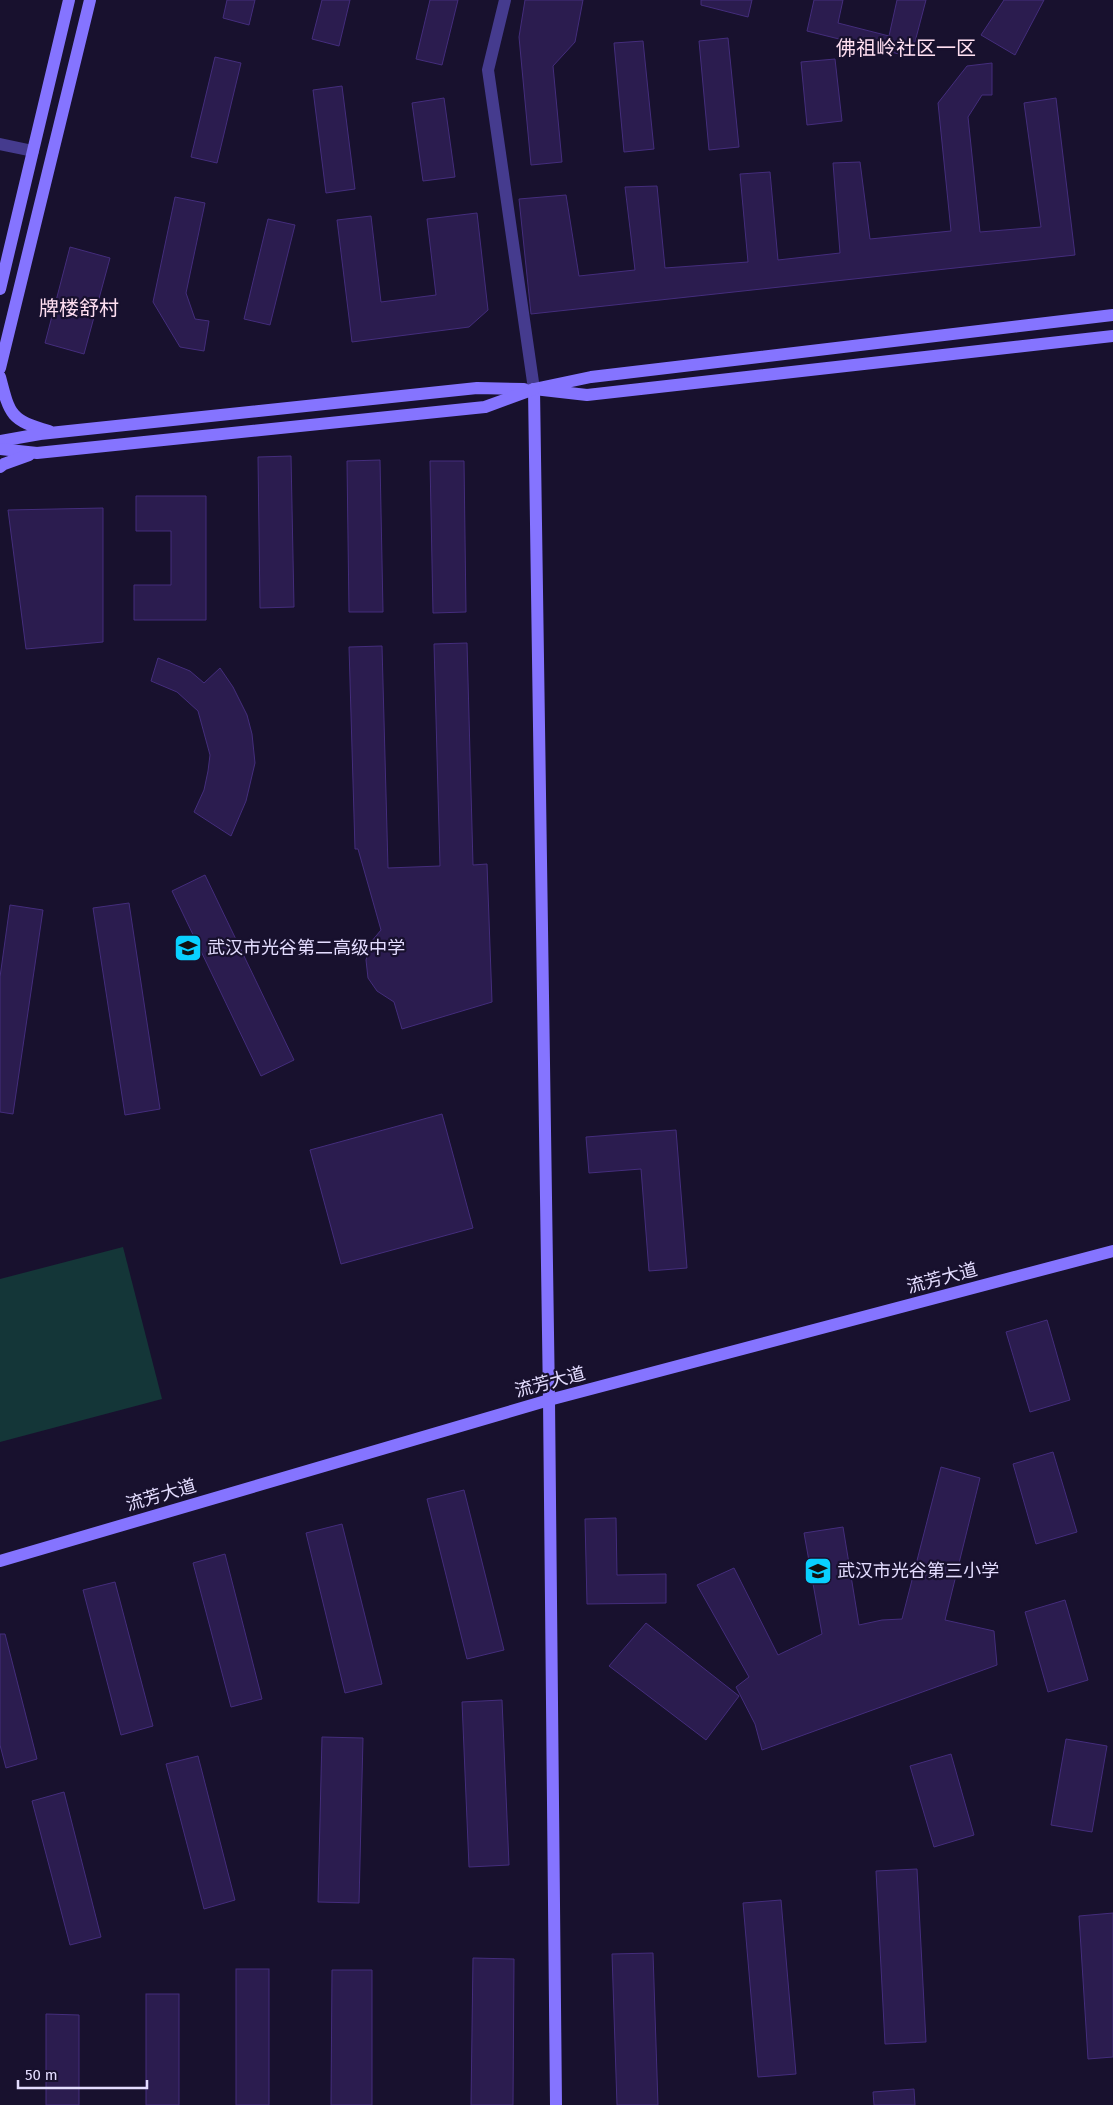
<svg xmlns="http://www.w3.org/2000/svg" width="1113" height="2105" viewBox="0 0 1113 2105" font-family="'Fira Sans','Noto Sans SC',sans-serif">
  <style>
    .green { fill: #143638 }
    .building { fill: #2b1c4f; stroke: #442d7c }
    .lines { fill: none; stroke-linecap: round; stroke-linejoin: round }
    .street { stroke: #453b8e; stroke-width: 12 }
    .secondary { stroke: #8574ff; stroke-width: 12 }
    .labels { text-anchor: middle; stroke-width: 4.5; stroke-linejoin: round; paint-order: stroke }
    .poi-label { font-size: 18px; fill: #e4ddff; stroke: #18112e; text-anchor: start }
    .street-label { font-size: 18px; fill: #e4ddff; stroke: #18112e }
    .quarter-label { font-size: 20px; fill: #ffdff1; stroke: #18112e }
  </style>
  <rect width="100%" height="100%" fill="#18112e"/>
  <!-- green -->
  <polygon class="green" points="123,1247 162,1399 0,1442 0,1279"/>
  <!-- building -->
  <g class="building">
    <polygon points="227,0 255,0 249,25 223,18"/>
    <polygon points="322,0 350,0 339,46 312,39"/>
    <polygon points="430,0 458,0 442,65 416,59"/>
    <polygon points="525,0 583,0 575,42 553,66 562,162 531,165 519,37"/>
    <polygon points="701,0 752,0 748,17 701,5"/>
    <polygon points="814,0 843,0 838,23 889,36 897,0 926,0 911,57 807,31"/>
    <polygon points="1004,0 1044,0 1015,55 981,35"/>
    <polygon points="728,38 739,147 709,150 699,41"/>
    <polygon points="643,41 654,149 624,152 614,43"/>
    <polygon points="215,57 241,63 217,163 191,157"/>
    <polygon points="835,59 842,121 807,125 801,62"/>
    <polygon points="992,63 992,95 982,95 968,117 980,232 1041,227 1024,103 1056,98 1075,255 531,314 519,199 566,195 579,276 635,270 625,187 657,186 665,268 748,262 740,174 770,172 778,260 840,253 833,163 860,162 870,239 951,231 938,103 967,66"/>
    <polygon points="342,86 355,189 326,193 313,90"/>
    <polygon points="444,98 455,177 423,181 412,103"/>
    <polygon points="175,197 205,203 186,293 195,319 209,321 204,351 180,347 153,302"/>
    <polygon points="477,213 488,310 469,327 352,342 337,220 371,216 381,302 436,295 427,219"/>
    <polygon points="268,219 295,225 270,325 244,319"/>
    <polygon points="70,247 110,258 84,354 45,343"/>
    <polygon points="291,456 294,607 260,608 258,457"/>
    <polygon points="380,460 383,612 349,612 347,461"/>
    <polygon points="430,461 464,461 466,612 433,613"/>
    <polygon points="136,496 206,496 206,620 134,620 134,585 171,585 171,531 136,531"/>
    <polygon points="103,508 103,642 26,649 8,510"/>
    <polygon points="467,643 473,865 487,864 492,1002 402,1029 394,1002 377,991 368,978 366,960 371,942 381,930 358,849 355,849 349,647 382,646 388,868 440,866 434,644"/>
    <polygon points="158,658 190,671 204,683 220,668 233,687 247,715 252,734 255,763 246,801 231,836 194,812 204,790 208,771 210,755 198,711 177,692 151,681"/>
    <polygon points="205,875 294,1060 261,1076 172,891"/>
    <polygon points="129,903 160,1109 125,1115 93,908"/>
    <polygon points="10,905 43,910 13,1114 0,1112 0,977"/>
    <polygon points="442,1114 473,1228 341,1264 310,1150"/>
    <polygon points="676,1130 687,1268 649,1271 641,1169 589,1173 586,1137"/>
    <polygon points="1047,1320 1070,1400 1030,1412 1006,1332"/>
    <polygon points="1053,1452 1077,1532 1036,1544 1013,1464"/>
    <polygon points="941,1467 980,1478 945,1620 994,1631 997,1665 762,1750 755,1724 736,1687 749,1677 697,1585 734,1568 778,1655 822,1634 804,1533 843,1527 859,1625 882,1620 902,1619"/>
    <polygon points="464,1490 504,1650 467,1659 427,1499"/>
    <polygon points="616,1518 617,1575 666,1574 666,1603 587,1604 585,1519"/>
    <polygon points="342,1524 382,1684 345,1693 306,1533"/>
    <polygon points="225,1554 262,1699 231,1707 193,1563"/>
    <polygon points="115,1582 153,1726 121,1735 83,1590"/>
    <polygon points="1065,1600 1088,1680 1048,1692 1025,1612"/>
    <polygon points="646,1623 739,1696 706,1740 609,1666"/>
    <polygon points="0,1634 5,1634 37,1759 6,1768 0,1745"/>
    <polygon points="502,1700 509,1865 469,1867 462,1702"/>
    <polygon points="322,1737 363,1738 359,1903 318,1902"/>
    <polygon points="1066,1739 1107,1746 1092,1832 1051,1825"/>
    <polygon points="951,1754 974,1835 934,1847 910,1766"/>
    <polygon points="198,1756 235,1900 204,1909 166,1764"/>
    <polygon points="64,1792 101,1937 70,1945 32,1801"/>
    <polygon points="917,1869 926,2042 885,2044 876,1871"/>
    <polygon points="781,1900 796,2074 758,2077 743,1903"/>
    <polygon points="1113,1913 1113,2057 1088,2059 1079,1916"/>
    <polygon points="653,1953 658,2105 617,2105 612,1954"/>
    <polygon points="473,1958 514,1959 513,2105 471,2105"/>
    <rect x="236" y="1969" width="33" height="136"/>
    <polygon points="332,1970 372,1970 372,2105 331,2105"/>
    <rect x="146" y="1994" width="33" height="111"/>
    <polygon points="46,2014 79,2015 79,2105 46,2105"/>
    <polygon points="914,2089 915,2105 874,2105 873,2092"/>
  </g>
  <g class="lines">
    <!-- street -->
    <g class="street">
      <polyline points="505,0 488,70 534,389"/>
      <polyline points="0,144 33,151"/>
    </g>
    <!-- secondary -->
    <g class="secondary">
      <polyline points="0,289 69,0"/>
      <polyline points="1113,315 591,377 534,389 587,395 1113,336"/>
      <polyline points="0,368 90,0"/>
      <path d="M0,377C10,416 11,420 49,431"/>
      <polyline points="534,389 549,1400 556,2105"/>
      <polyline points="0,441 40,434 477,388 524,389"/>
      <polyline points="0,449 37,453 485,407 534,389"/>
      <polyline points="0,467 4,464 29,455"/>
      <polyline points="0,1561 549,1400 1113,1251"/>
    </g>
  </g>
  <!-- icons -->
  <defs>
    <g id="school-square" transform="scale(1.4375)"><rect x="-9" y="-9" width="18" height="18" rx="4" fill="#09d0ff" stroke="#18112e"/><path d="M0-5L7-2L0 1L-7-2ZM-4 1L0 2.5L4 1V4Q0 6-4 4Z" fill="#111"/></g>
  </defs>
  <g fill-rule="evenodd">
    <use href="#school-square" x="188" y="948"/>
    <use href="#school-square" x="818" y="1571"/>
  </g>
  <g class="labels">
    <!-- poi labels -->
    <g class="poi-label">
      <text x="207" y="954">武汉市光谷第二高级中学</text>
      <text x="837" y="1577">武汉市光谷第三小学</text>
    </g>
    <!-- street labels -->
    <g class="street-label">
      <text transform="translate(942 1278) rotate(-15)" y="6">流芳大道</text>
      <text transform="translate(550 1382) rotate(-15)" y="6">流芳大道</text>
      <text transform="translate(161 1495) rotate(-16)" y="6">流芳大道</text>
    </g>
    <!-- quarter labels -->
    <g class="quarter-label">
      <text x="906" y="55">佛祖岭社区一区</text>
      <text x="79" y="315">牌楼舒村</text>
    </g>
  </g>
  <!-- scale -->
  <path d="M18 2080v8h129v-8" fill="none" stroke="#e4ddff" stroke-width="2.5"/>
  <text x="25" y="2080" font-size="15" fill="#e4ddff" stroke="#18112e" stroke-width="4" paint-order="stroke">50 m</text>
</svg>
